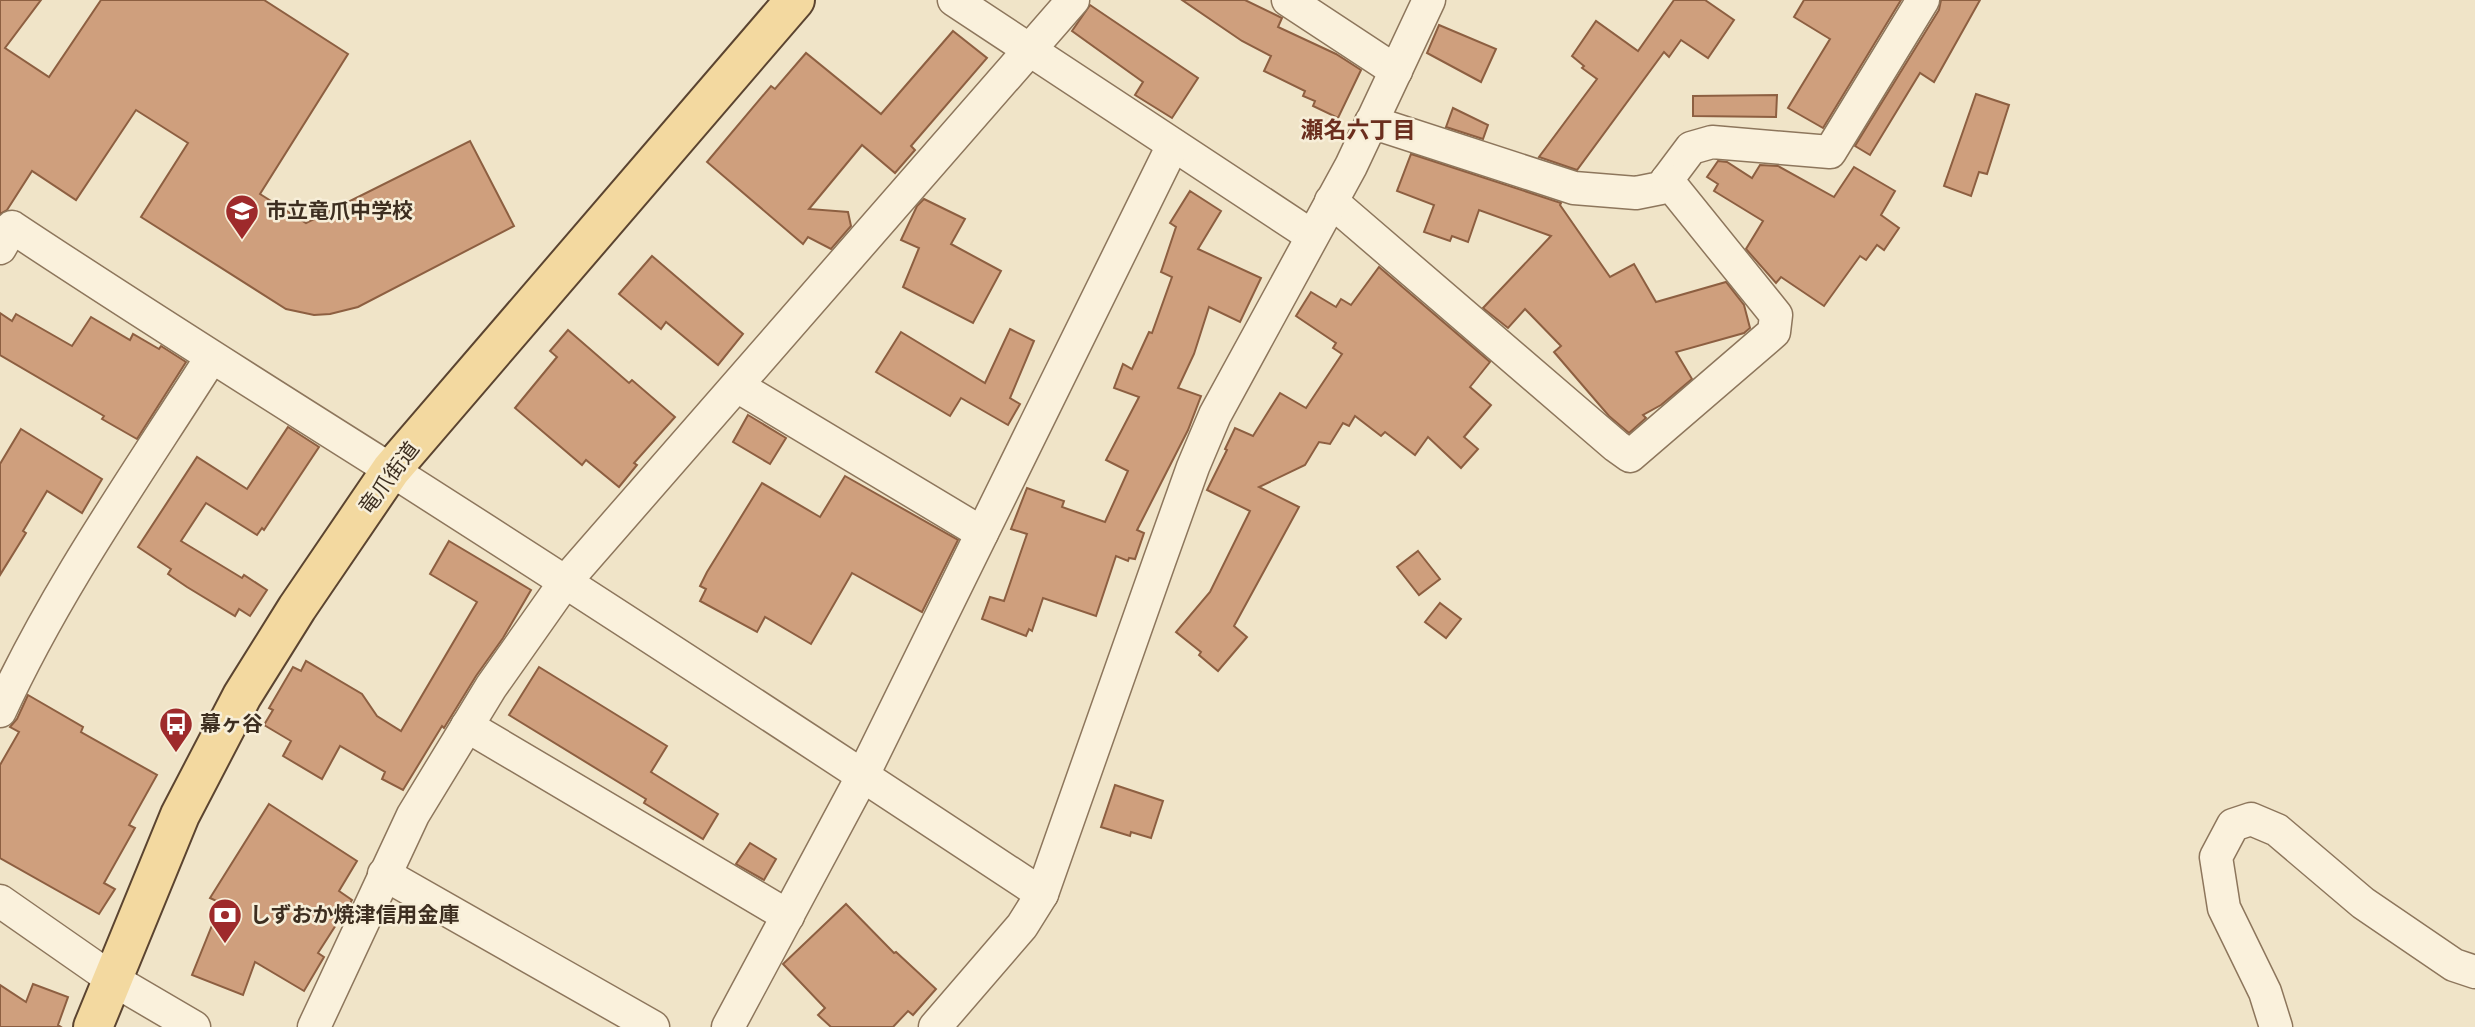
<svg xmlns="http://www.w3.org/2000/svg" width="2475" height="1027" viewBox="0 0 2475 1027" font-family="'PT Serif','Noto Sans JP',serif">
  <style>
    .building { fill: #cf9f7d; stroke: #8d5f41; stroke-width: 2 }
    .lines { fill: none; stroke-linecap: round; stroke-linejoin: round }
    .minor-casing { stroke: #8d765c; stroke-width: 35 }
    .major-casing { stroke: #5b4430; stroke-width: 42 }
    .minor { stroke: #faf1dc; stroke-width: 32 }
    .major { stroke: #f3d9a0; stroke-width: 38 }
    .labels { text-anchor: middle; stroke-width: 5; stroke-linejoin: round; paint-order: stroke }
    .poi-label { font-size: 21px; font-weight: bold; fill: #3d2e20; stroke: #f7eed8; text-anchor: start }
    .street-label { font-size: 21px; fill: #3d2e20; stroke: #f7eed8 }
    .neighbourhood-label { font-size: 23px; font-weight: bold; fill: #6b2e1e; stroke: #f7eed8 }
  </style>
  <rect width="100%" height="100%" fill="#f0e4c8"/>
  <!-- building -->
  <g class="building">
    <polygon points="0,0 41,0 5,48 49,77 101,0 264,0 348,54 260,194 306,223 470,141 514,226 358,307 330,314 314,315 286,309 141,217 188,143 136,110 76,200 32,171 7,210 0,214"/>
    <polygon points="1182,0 1245,0 1282,18 1278,27 1336,54 1361,70 1338,118 1313,106 1315,101 1303,96 1305,91 1264,71 1271,56 1242,41"/>
    <polygon points="1674,0 1705,0 1734,20 1708,58 1681,40 1669,57 1664,52 1577,170 1539,157 1597,79 1582,68 1584,66 1572,56 1596,21 1638,51"/>
    <polygon points="1804,0 1901,0 1823,128 1788,108 1830,39 1794,17"/>
    <polygon points="1941,0 1980,0 1934,82 1920,73 1870,155 1855,146 1939,10"/>
    <polygon points="1090,5 1198,78 1172,118 1135,95 1143,82 1072,31"/>
    <polygon points="1439,25 1496,49 1481,82 1427,53"/>
    <polygon points="953,31 987,58 911,146 915,150 895,173 862,145 809,209 848,212 851,226 831,249 808,237 803,244 707,162 771,86 775,89 806,53 881,114"/>
    <polygon points="1976,94 2009,105 1987,174 1979,172 1971,196 1944,186"/>
    <polygon points="1777,95 1776,117 1693,116 1693,96"/>
    <polygon points="1453,108 1488,125 1483,139 1446,127"/>
    <polygon points="1411,154 1561,203 1560,205 1610,277 1634,264 1656,302 1726,282 1744,305 1750,328 1744,333 1676,352 1692,379 1661,405 1643,415 1646,418 1629,433 1609,416 1554,352 1561,346 1525,309 1508,328 1483,308 1551,236 1479,210 1468,242 1452,236 1450,241 1424,232 1434,205 1397,191"/>
    <polygon points="1718,161 1727,162 1752,178 1760,165 1778,166 1834,197 1854,167 1895,191 1881,215 1899,228 1884,250 1877,245 1866,260 1860,256 1824,306 1781,277 1776,283 1746,249 1763,221 1714,191 1718,184 1707,177"/>
    <polygon points="1190,191 1221,211 1198,249 1261,278 1240,322 1209,307 1194,354 1178,388 1201,396 1188,430 1137,530 1144,533 1135,559 1129,558 1128,561 1116,556 1096,616 1043,598 1032,631 1029,629 1026,636 982,619 990,597 1004,601 1027,534 1011,529 1027,488 1064,501 1062,507 1105,522 1128,471 1106,460 1139,397 1114,388 1123,364 1132,369 1149,332 1152,333 1172,277 1161,272 1176,227 1170,223"/>
    <polygon points="924,199 965,219 951,244 1001,271 973,323 903,287 919,248 901,240 917,206"/>
    <polygon points="652,256 743,334 718,365 666,322 661,329 619,294"/>
    <polygon points="1379,267 1490,362 1470,387 1491,405 1464,437 1478,449 1461,468 1428,437 1415,455 1385,432 1381,436 1355,416 1349,426 1343,423 1330,444 1319,442 1305,465 1259,487 1299,507 1234,626 1247,637 1218,671 1199,655 1201,652 1176,632 1210,592 1250,511 1207,490 1227,450 1225,449 1235,428 1253,436 1280,393 1306,408 1342,354 1333,348 1336,343 1296,316 1311,292 1336,307 1341,299 1351,305"/>
    <polygon points="0,313 12,321 16,314 72,346 91,317 130,340 133,334 159,349 161,346 186,362 137,439 102,419 104,416 0,355"/>
    <polygon points="1010,329 1034,341 1010,398 1020,404 1008,425 961,398 950,416 876,372 901,332 985,383"/>
    <polygon points="568,330 629,383 632,380 675,417 634,463 637,465 619,487 586,460 582,465 515,408 557,357 550,351"/>
    <polygon points="748,415 786,438 770,464 733,442"/>
    <polygon points="288,427 319,447 264,530 262,528 257,535 206,503 181,541 242,578 244,575 267,590 250,616 239,609 235,616 187,587 168,574 171,569 138,547 197,457 247,489"/>
    <polygon points="21,429 102,479 82,513 47,491 23,531 26,533 0,575 0,464"/>
    <polygon points="845,476 958,540 922,612 852,573 811,644 765,617 757,632 700,601 706,589 700,586 707,572 762,483 820,517"/>
    <polygon points="449,541 531,590 503,638 476,676 444,728 442,726 403,790 382,779 385,772 340,746 322,779 283,756 291,741 264,725 273,710 269,708 293,667 301,671 306,661 362,694 377,716 401,731 477,602 430,574"/>
    <polygon points="1418,551 1440,579 1419,595 1397,567"/>
    <polygon points="1440,603 1461,619 1446,638 1425,622"/>
    <polygon points="539,667 667,746 651,772 718,814 703,839 644,803 646,799 509,715"/>
    <polygon points="28,695 83,727 81,732 157,775 129,825 135,828 104,883 115,889 99,914 0,858 0,765 19,732 10,727 17,719"/>
    <polygon points="1115,785 1163,801 1151,838 1131,832 1130,836 1101,827"/>
    <polygon points="269,804 357,861 339,891 352,900 318,953 324,957 304,991 255,962 243,995 192,975 221,903 210,898"/>
    <polygon points="750,843 776,859 764,880 736,864"/>
    <polygon points="846,904 894,953 896,952 936,989 913,1015 908,1011 893,1027 831,1027 818,1015 825,1008 783,964"/>
    <polygon points="33,984 68,997 58,1025 61,1027 0,1027 0,985 26,1002"/>
  </g>
  <g class="lines">
    <!-- minor casing -->
    <g class="minor-casing">
      <g id="minor">
        <polyline points="954,0 1312,236"/>
        <polyline points="1288,0 1396,71"/>
        <polyline points="1371,122 1574,188 1636,193 1661,188 1691,148 1712,142 1830,152 1923,0"/>
        <polyline points="1331,201 1616,446 1630,456 1774,332 1776,315 1667,180"/>
        <path d="M0,248L12,227C137,310 264,390 391,470C609,609 826,751 1042,894"/>
        <polyline points="737,386 982,533"/>
        <path d="M0,711C57,587 138,473 211,358"/>
        <polyline points="467,726 788,916"/>
        <polyline points="384,874 653,1027"/>
        <polyline points="0,901 112,979 194,1027"/>
        <polyline points="314,1027 413,815 491,687 565,582 1073,0"/>
        <polyline points="728,1027 863,775 1173,145"/>
        <polyline points="935,1027 1022,926 1042,894 1159,562 1193,467 1215,415 1351,166 1429,0"/>
        <polyline points="2276,1027 2265,992 2224,908 2216,857 2233,825 2251,819 2277,830 2363,903 2454,965 2475,972"/>
      </g>
    </g>
    <!-- major casing -->
    <g class="major-casing">
      <polyline id="major" points="93,1027 180,815 242,696 297,608 391,470 795,0"/>
    </g>
    <!-- minor -->
    <use href="#minor" class="minor"/>
    <!-- major -->
    <use href="#major" class="major"/>
  </g>
  <!-- icons -->
  <defs>
    <g id="school-pin" transform="scale(1.75)"><path d="M0 17L-7.5 6A9.5 9.5 0 1 1 7.5 6Z" fill="#9e2a2b" stroke="#f7eed8"/><path d="M0-5L7-2L0 1L-7-2ZM-4 1L0 2.5L4 1V4Q0 6-4 4Z" fill="#fff"/></g>
    <g id="bus-pin" transform="scale(1.75)"><path d="M0 17L-7.5 6A9.5 9.5 0 1 1 7.5 6Z" fill="#9e2a2b" stroke="#f7eed8"/><path d="M-5-6H5V4H4V6H2V4H-2V6H-4V4H-5ZM-3.5-4V0h7V-4ZM-3.5 1.2v1.5H-2V1.2ZM2 1.2v1.5H3.5V1.2Z" fill="#fff"/></g>
    <g id="bank-pin" transform="scale(1.75)"><path d="M0 17L-7.5 6A9.5 9.5 0 1 1 7.5 6Z" fill="#9e2a2b" stroke="#f7eed8"/><path d="M-6-4H6V4H-6ZM0-2.3a2.3 2.3 0 1 0 0 4.6a2.3 2.3 0 1 0 0-4.6Z" fill="#fff"/></g>
  </defs>
  <g fill-rule="evenodd">
    <use href="#school-pin" x="242" y="211"/>
    <use href="#bus-pin" x="176" y="724"/>
    <use href="#bank-pin" x="225" y="915"/>
  </g>
  <g class="labels">
    <!-- poi labels -->
    <g class="poi-label">
      <text x="266" y="218">市立竜爪中学校</text>
      <text x="200" y="731">幕ヶ谷</text>
      <text x="250" y="922">しずおか焼津信用金庫</text>
    </g>
    <!-- street labels -->
    <g class="street-label">
      <text transform="translate(389 478) rotate(-53)" y="7">竜爪街道</text>
    </g>
    <!-- neighbourhood labels -->
    <g class="neighbourhood-label">
      <text x="1358" y="138">瀬名六丁目</text>
    </g>
  </g>
</svg>
